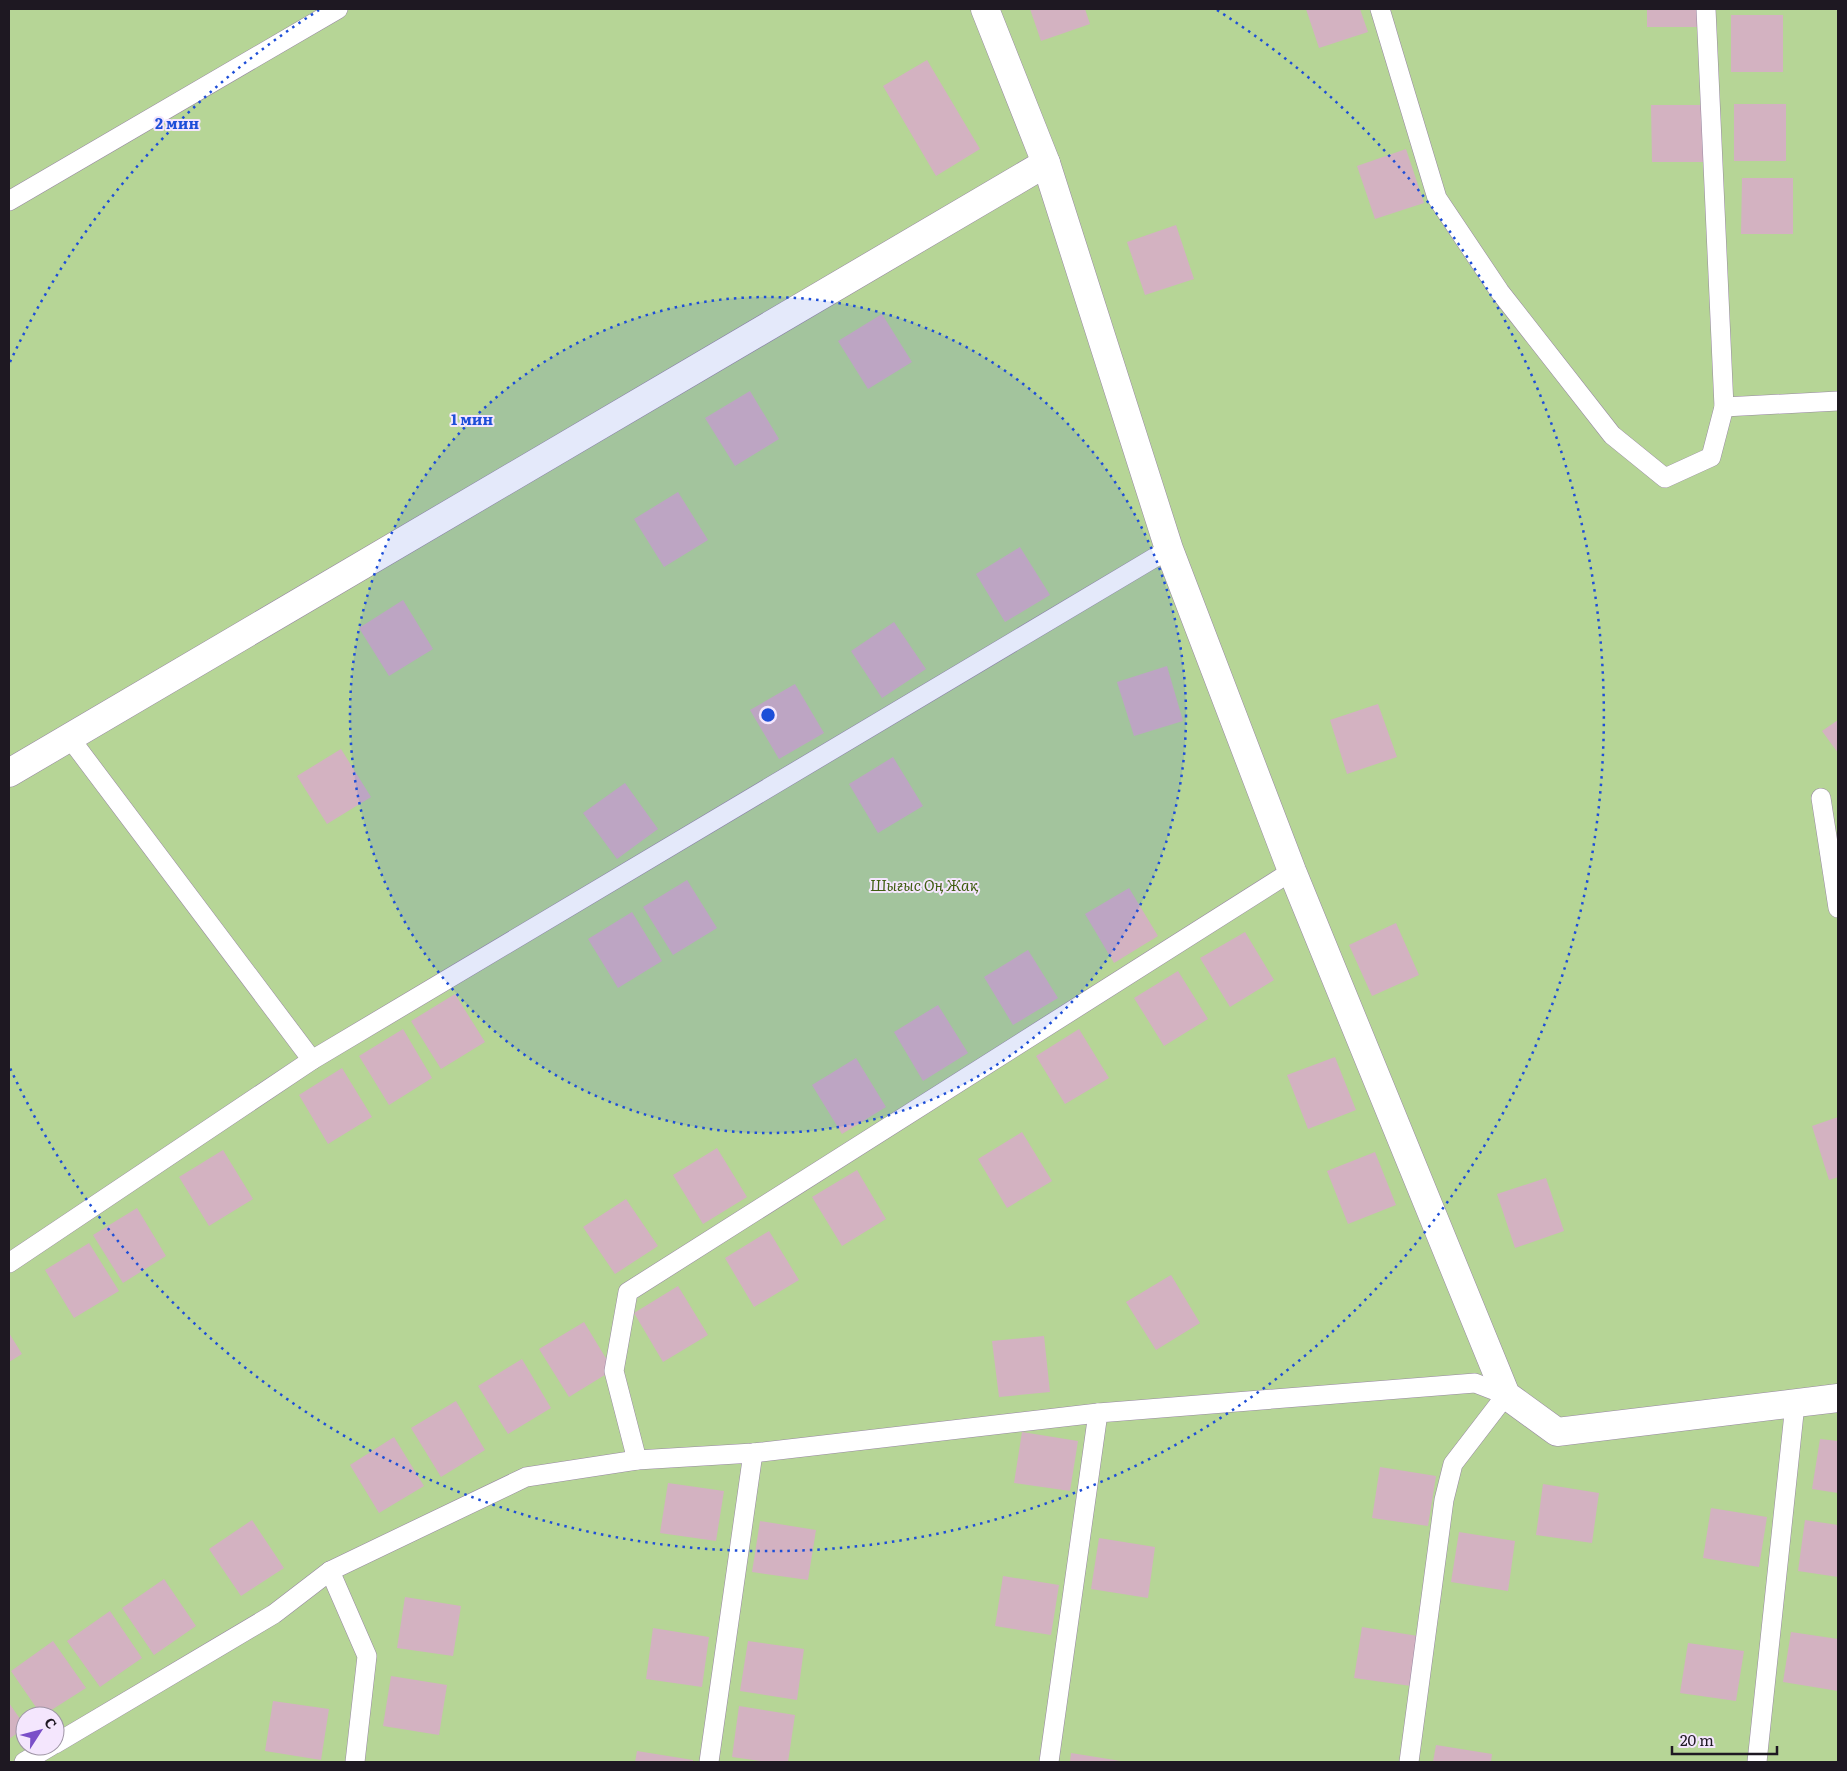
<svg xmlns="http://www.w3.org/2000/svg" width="1847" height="1771" viewBox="0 0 1847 1771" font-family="Literata,serif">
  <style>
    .green { fill: #b6d596; fill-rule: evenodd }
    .building { fill: #d3b2c1 }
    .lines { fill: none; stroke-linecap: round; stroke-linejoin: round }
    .lane-casing { stroke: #9788a2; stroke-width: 20 }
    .street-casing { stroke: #9788a2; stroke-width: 29 }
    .lane { stroke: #fff; stroke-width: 19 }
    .street { stroke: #fff; stroke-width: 28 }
    .ring { fill: none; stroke: #1d4ed8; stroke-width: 2.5; stroke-dasharray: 2.5 5 }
    .labels { text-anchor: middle; stroke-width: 4; stroke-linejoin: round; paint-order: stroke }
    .park-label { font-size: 15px; font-style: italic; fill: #3f5d10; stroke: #f4e6fd }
    .centre { fill: #1d4ed8; stroke: #f4e6fd; stroke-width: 2.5 }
    .ring-label { font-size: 15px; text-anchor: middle; font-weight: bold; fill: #1d4ed8; stroke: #f4e6fd; stroke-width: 4; stroke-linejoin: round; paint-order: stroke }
  </style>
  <rect width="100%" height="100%" fill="#f4e6fd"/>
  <!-- green -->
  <path class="green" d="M9,9H1838V1762H9ZM25,1716H55V1746H25Z"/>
  <!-- building -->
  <g class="building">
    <polygon points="1030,9 1085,9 1090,24 1041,41"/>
    <polygon points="1306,9 1360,9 1368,32 1319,48"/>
    <rect x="1647" y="9" width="52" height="18"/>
    <rect x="1731" y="15" width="52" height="57"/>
    <polygon points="927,60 980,149 936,176 883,86"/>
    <rect x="1734" y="104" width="52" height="57"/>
    <polygon points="1651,105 1703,105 1703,162 1652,162"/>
    <polygon points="1406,149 1424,203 1375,219 1357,166"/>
    <polygon points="1742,178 1793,178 1793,234 1741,234"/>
    <polygon points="1176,225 1194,279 1145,295 1127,242"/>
    <polygon points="882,314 912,362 868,389 838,341"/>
    <polygon points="750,391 779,439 735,466 705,418"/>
    <polygon points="678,492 708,540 664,567 634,519"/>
    <polygon points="1020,547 1050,595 1005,622 976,574"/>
    <polygon points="403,600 433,649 389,676 359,628"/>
    <polygon points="894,622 926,669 882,698 851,651"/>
    <polygon points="1167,666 1183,721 1134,736 1117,682"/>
    <polygon points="795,684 824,733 779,759 750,710"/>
    <polygon points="1378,704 1397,757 1347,774 1330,720"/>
    <polygon points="1838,720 1838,753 1822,731"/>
    <polygon points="341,749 371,797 327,824 297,776"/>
    <polygon points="893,757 923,806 878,833 849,784"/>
    <polygon points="625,783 658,829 617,859 583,813"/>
    <polygon points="687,880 717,928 673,955 643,907"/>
    <polygon points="1129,888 1158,936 1114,963 1085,914"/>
    <polygon points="632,912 662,961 618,988 588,939"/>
    <polygon points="1396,923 1419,975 1372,996 1349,945"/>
    <polygon points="1245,932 1274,980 1230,1007 1200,958"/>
    <polygon points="1028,950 1058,998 1013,1025 984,977"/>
    <polygon points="1178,971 1208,1019 1164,1046 1134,998"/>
    <polygon points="455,994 485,1042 441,1069 411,1021"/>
    <polygon points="938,1005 968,1053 923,1081 894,1032"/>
    <polygon points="403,1029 432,1078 389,1105 359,1056"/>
    <polygon points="1079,1029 1109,1078 1065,1104 1036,1056"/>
    <polygon points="1335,1057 1356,1110 1308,1129 1287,1075"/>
    <polygon points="856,1058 886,1107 842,1134 812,1085"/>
    <polygon points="342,1068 372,1117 328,1144 299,1095"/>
    <polygon points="1838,1117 1838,1177 1829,1180 1812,1126"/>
    <polygon points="1022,1132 1052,1181 1007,1208 978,1159"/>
    <polygon points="717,1148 747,1197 703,1224 673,1175"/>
    <polygon points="223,1150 253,1199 209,1226 179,1177"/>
    <polygon points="1375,1152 1396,1205 1348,1224 1327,1171"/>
    <polygon points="857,1170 886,1219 842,1246 812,1197"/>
    <polygon points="1546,1178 1564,1231 1515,1248 1497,1194"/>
    <polygon points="626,1199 658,1246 615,1274 583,1227"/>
    <polygon points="137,1208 166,1256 123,1283 93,1235"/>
    <polygon points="769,1231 799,1280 754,1307 725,1258"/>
    <polygon points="89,1243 119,1291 74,1318 45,1270"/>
    <polygon points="1171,1275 1200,1323 1156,1350 1126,1302"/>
    <polygon points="678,1286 708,1335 663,1362 634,1313"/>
    <polygon points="584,1322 613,1370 569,1397 539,1349"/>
    <polygon points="9,1333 22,1354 9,1362"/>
    <polygon points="1044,1336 1050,1392 999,1397 992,1341"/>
    <polygon points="522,1359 551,1408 508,1434 478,1386"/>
    <polygon points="456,1401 485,1450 441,1477 411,1428"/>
    <polygon points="1022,1432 1078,1441 1070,1491 1014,1483"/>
    <polygon points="394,1437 424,1486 379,1513 350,1465"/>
    <polygon points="1820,1439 1838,1441 1838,1493 1812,1489"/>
    <polygon points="1380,1467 1436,1476 1428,1526 1372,1518"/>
    <polygon points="668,1483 724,1491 716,1541 660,1533"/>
    <polygon points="1543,1484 1599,1493 1592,1543 1536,1535"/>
    <polygon points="1711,1508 1767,1517 1759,1567 1703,1558"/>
    <polygon points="252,1520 284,1568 241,1596 209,1549"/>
    <polygon points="1805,1520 1838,1525 1838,1577 1798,1571"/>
    <polygon points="760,1521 816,1530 808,1580 752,1572"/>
    <polygon points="1459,1532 1515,1541 1508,1591 1451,1582"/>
    <polygon points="1099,1538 1155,1547 1148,1598 1091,1589"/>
    <polygon points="1003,1576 1059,1585 1051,1635 995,1626"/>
    <polygon points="164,1579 196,1626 154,1655 122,1608"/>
    <polygon points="405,1597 461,1606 453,1656 397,1648"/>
    <polygon points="110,1611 142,1658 100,1687 67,1641"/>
    <polygon points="1362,1627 1418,1636 1411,1686 1354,1678"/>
    <polygon points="653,1628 709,1637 702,1687 646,1679"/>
    <polygon points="1791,1632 1838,1639 1838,1691 1783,1682"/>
    <polygon points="53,1641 86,1688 42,1716 11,1671"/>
    <polygon points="748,1641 804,1649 797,1700 740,1691"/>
    <polygon points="1688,1643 1744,1651 1736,1701 1680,1693"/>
    <polygon points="391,1676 447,1685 439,1735 383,1726"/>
    <polygon points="273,1701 329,1709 321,1760 265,1751"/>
    <polygon points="9,1703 25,1726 25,1728 9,1739"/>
    <polygon points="739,1706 795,1715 788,1762 768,1762 732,1757"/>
    <polygon points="1436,1745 1492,1754 1491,1762 1433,1762"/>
    <polygon points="637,1751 693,1760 693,1762 635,1762"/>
    <polygon points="1071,1753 1121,1761 1121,1762 1070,1762"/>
  </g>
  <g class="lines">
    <!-- lane casing -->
    <g class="lane-casing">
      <g id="lane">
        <polyline points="1380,9 1437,198 1500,292 1612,435 1665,478 1711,457 1724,407 1706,9"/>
        <polyline points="9,201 338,9"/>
        <polyline points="1724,407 1838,401"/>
        <polyline points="69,737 312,1060"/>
        <polyline points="1821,798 1838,908"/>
        <polyline points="9,1263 312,1060 1169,549"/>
        <polyline points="637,1460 614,1371 628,1292 1292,871"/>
        <polyline points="330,1571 367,1656 355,1762"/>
        <polyline points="55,1744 274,1614 330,1571 526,1477 637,1460 753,1453 1098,1413"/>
        <polyline points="24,1762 51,1746"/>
        <polyline points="709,1762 753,1453"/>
        <polyline points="1049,1762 1098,1413 1475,1383 1506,1395 1453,1464 1444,1500 1409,1762"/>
        <polyline points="1757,1762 1795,1404"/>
      </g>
    </g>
    <!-- street casing -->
    <g class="street-casing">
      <g id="street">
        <polyline points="985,9 1046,163 1169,549 1292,871 1506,1395 1557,1432 1838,1398"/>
        <polyline points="9,773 1046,163"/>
      </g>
    </g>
    <!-- lane -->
    <use href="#lane" class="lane"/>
    <!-- street -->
    <use href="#street" class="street"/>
  </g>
  <!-- distance rings -->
  <circle cx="768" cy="715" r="418" fill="#1d4ed8" fill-opacity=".12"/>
  <g class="ring">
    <circle cx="768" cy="715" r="418"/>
    <path d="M10 362A836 836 0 0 1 319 10M1217 10A836 836 0 1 1 10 1068"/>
  </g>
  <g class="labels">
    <!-- park labels -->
    <g class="park-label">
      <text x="924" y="891">Шығыс Оң Жақ</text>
    </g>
  </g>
  <circle cx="768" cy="715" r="8" class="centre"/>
  <g class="ring-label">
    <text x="177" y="129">2 мин</text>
    <text x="472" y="425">1 мин</text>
  </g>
  <!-- border -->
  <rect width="1847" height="1771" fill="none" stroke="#1e1822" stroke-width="20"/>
  <!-- north arrow -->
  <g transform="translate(40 1731) rotate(54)"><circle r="24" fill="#f4e6fd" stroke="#9e94a5"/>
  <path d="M0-4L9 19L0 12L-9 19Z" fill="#7a4fc8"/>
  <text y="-8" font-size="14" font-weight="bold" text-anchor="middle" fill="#1e1822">С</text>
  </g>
  <!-- scale -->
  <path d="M1672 1746v8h105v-8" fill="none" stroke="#1e1822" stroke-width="2.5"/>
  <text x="1680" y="1746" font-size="15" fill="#1e1822" stroke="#f4e6fd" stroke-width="4" paint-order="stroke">20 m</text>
</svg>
